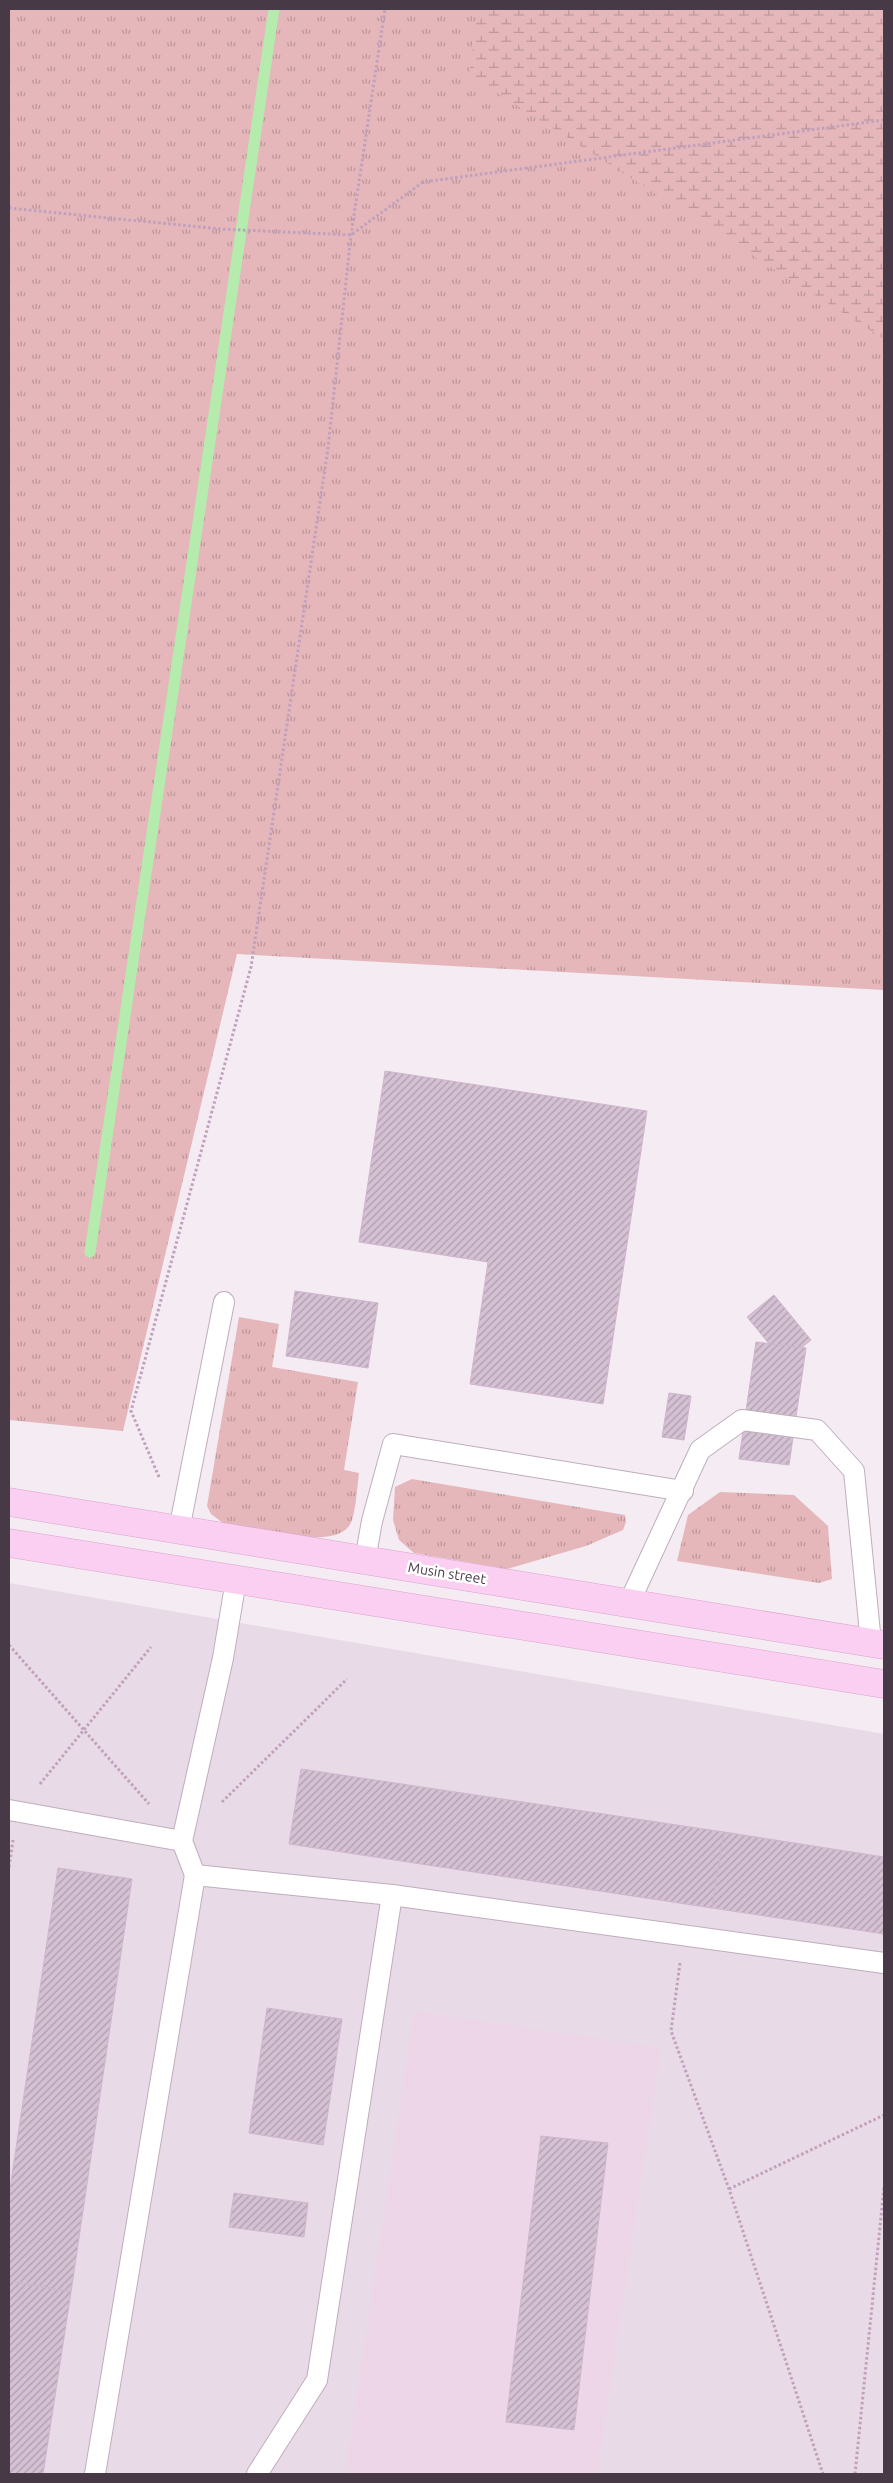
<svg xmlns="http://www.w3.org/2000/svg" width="893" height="2483" viewBox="0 0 893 2483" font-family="Ubuntu,sans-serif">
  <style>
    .residential { fill: #e8dae6 }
    .education { fill: #ecd6e8 }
    .grass { fill: url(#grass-tufts) }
    .wetland { fill: url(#wetland-marsh) }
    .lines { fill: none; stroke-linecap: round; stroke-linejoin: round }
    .stream { stroke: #b5ebad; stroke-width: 11 }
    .building { fill: url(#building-hatch); stroke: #cfb5cd }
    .lane-casing { stroke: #bfaebd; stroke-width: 22 }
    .secondary-casing { stroke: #d9a5ce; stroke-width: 29 }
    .path { stroke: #c0a0bc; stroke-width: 3; stroke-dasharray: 2.5 2.5; stroke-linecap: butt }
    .lane { stroke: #fff; stroke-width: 20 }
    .secondary { stroke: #fbcff1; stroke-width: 28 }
    .labels { text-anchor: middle; stroke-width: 5; stroke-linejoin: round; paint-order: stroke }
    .street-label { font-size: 14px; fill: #483947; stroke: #fff }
  </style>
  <defs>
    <pattern id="grass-tufts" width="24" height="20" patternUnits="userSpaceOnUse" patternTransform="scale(1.25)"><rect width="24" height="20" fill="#e5b7bb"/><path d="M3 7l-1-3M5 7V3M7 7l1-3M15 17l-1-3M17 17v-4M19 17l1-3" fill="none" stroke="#bc969a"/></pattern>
    <pattern id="wetland-marsh" width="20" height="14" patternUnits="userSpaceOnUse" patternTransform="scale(1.25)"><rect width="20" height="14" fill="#e5b7bb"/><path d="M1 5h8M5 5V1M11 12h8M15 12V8" fill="none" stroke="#bc969a"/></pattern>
    <pattern id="building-hatch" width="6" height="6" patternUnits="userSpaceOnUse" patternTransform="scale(1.25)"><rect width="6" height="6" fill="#d5c1d4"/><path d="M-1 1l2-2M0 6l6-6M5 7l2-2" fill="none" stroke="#af9eae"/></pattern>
  </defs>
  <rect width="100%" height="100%" fill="#f4ebf3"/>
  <!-- residential -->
  <polygon class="residential" points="9,1583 884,1734 884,2474 9,2474"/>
  <!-- education -->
  <polygon class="education" points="414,2011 661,2048 597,2474 345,2474"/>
  <!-- grass -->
  <g class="grass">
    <polygon points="9,9 884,9 884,990 237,954 123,1431 9,1420"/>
    <path d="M239,1317L279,1324L272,1367L358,1382L344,1470L359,1473C357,1486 356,1517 349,1526C332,1551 250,1528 223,1523L211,1514L207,1506Z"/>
    <polygon points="412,1479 625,1515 626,1522 623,1530 586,1546 507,1569 414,1553 399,1540 393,1520 395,1487"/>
    <polygon points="720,1492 794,1495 828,1526 832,1579 819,1583 677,1561 688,1515"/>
  </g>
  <!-- wetland -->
  <polygon class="wetland" points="478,9 884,9 884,339 469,75"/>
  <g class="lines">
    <!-- stream -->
    <polyline class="stream" points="90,1252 274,9"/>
  </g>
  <!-- building -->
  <g class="building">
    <polygon points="385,1071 647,1111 603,1404 470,1384 488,1262 359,1242"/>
    <polygon points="295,1291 378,1303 368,1368 286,1356"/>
    <polygon points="774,1295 811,1340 784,1362 747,1317"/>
    <polygon points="756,1342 806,1348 789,1465 739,1459"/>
    <polygon points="669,1393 691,1396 684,1440 662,1437"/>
    <polygon points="301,1769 724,1832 712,1908 289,1844"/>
    <polygon points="724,1832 884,1857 884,1934 712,1908"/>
    <polygon points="58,1868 132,1879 71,2292 9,2281 9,2195"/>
    <polygon points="267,2008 342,2019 323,2145 249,2133"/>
    <polygon points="541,2136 608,2143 574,2430 506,2422"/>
    <polygon points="234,2193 308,2203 304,2237 229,2227"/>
    <polygon points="9,2281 71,2292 43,2474 9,2474"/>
  </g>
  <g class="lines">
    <!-- lane casing -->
    <g class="lane-casing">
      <g id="lane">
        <polyline points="179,1530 224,1302"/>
        <polyline points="365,1560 372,1521 393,1444 683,1491"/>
        <polyline points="629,1603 700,1450 742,1420 817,1430 854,1471 871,1643"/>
        <polyline points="9,1810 182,1841"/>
        <polyline points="195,1875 392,1895 884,1963"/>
        <polyline points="95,2474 195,1875 182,1841 223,1658 236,1580"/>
        <polyline points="257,2474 317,2380 392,1895"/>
      </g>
    </g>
    <!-- secondary casing -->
    <g class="secondary-casing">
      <g id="secondary">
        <polyline points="9,1502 884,1645"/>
        <polyline points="9,1543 884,1684"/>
      </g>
    </g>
    <!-- path -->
    <g class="path">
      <polyline points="9,208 220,229 351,235 423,182 884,120"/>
      <polyline points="159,1477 131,1411 251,967 328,448 351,235 385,9"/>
      <polyline points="9,1645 149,1804"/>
      <polyline points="40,1784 151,1647"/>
      <polyline points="222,1802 347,1679"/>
      <polyline points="9,1867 13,1840"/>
      <polyline points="680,1963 671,2031 729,2189 823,2474"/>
      <polyline points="729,2189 884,2115"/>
      <polyline points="855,2474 884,2187"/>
    </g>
    <!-- lane -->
    <use href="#lane" class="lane"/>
    <!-- secondary -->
    <use href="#secondary" class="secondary"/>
  </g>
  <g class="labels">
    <!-- street labels -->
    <g class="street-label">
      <text transform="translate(447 1573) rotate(9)" y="5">Musin street</text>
    </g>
  </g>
  <!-- border -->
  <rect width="893" height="2483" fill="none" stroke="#483947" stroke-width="20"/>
</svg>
